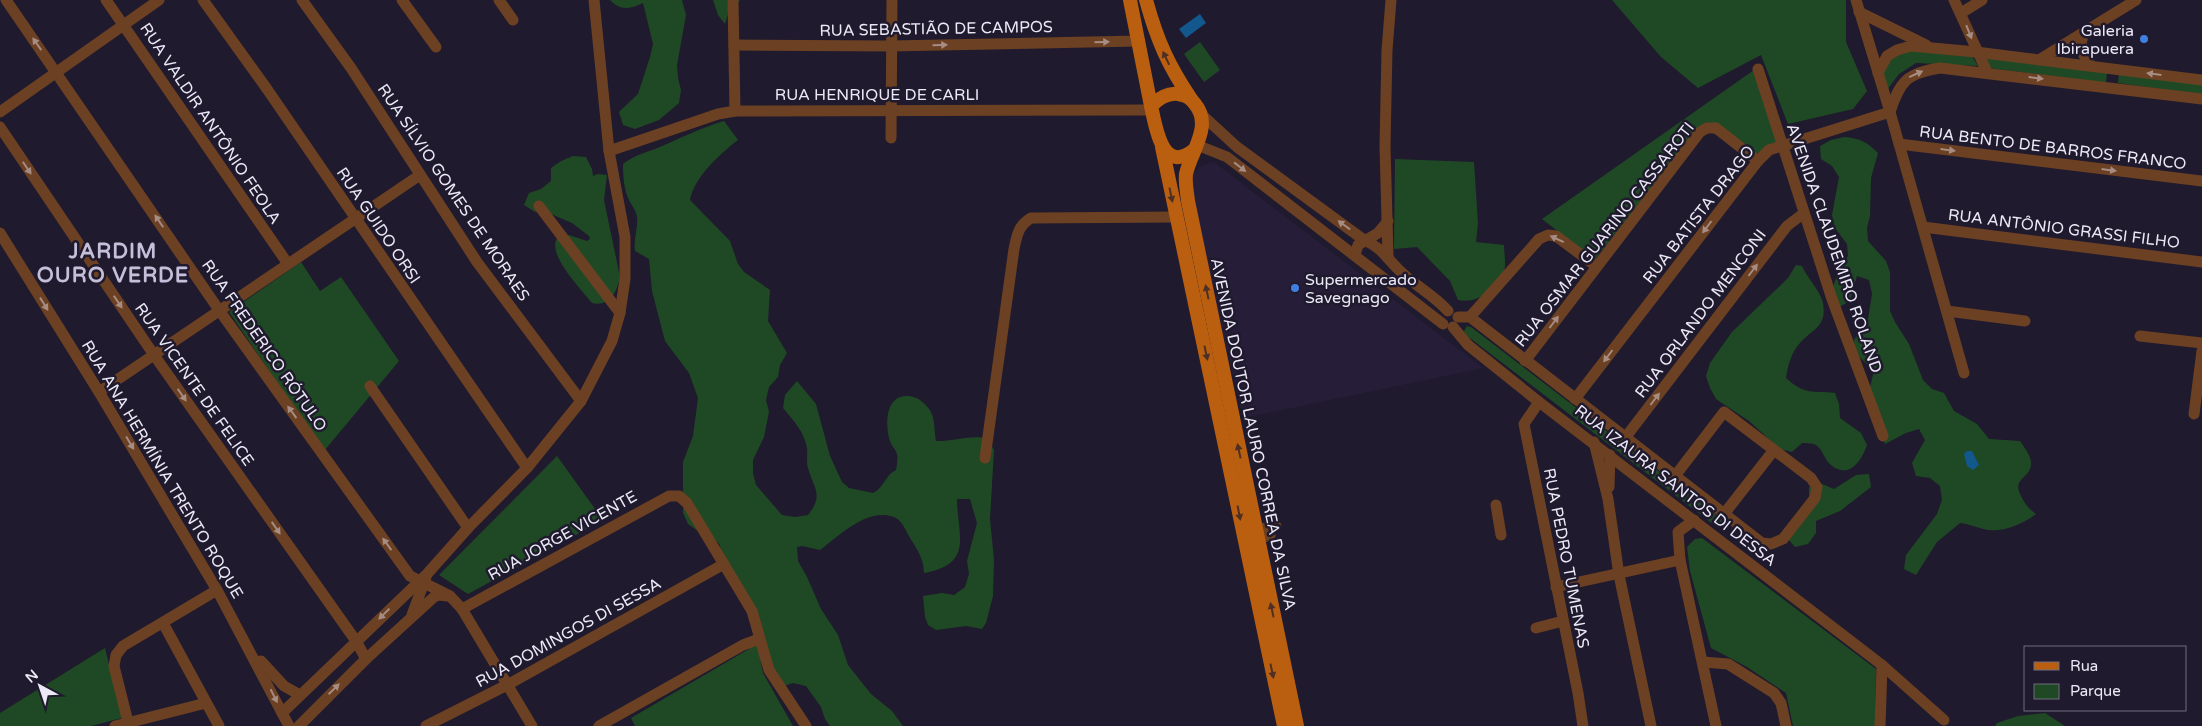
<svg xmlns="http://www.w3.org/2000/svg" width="2202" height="726" viewBox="0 0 2202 726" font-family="'Varela Round',sans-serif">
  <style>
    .built { fill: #261e38 }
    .green { fill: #1f4925 }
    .water { fill: #12588c }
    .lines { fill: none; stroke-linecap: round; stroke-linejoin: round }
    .minor { stroke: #6c4022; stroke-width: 11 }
    .major { stroke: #ba5f10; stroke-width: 14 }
    .oneway { fill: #a68c82 }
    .oneway2 { fill: #4e2f24 }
    .shop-dot { fill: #3f7fe0; stroke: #1f1a2d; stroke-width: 2 }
    .labels { text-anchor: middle; stroke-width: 5; stroke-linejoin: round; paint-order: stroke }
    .street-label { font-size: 16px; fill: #ece9f7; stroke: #1f1a2d }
    .poi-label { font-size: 16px; fill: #ece9f7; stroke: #1f1a2d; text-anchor: end }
    .district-label { font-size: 21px; font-weight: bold; letter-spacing: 1px; fill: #c5bfda; stroke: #1f1a2d }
  </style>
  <rect width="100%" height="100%" fill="#1f1a2d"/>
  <!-- built -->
  <polygon class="built" points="1214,162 1483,368 1243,418 1193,208 1190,182 1194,173 1201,166"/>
  <!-- green -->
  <g class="green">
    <path d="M610,0H682L686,15L677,65L678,78L681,90L679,103L659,120L635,129L623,125L619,112L638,94L650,57L653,44L643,3C631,9 620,11 610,0Z"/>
    <polygon points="713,0 740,0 728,14 725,24 718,15"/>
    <polygon points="1612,0 1846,0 1846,42 1867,91 1853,109 1788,124 1761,55 1698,88 1661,57"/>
    <polygon points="1200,42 1220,70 1204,82 1184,54"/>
    <polygon points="1919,50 1972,56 1978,66 1916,63 1899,74 1887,90 1882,74 1884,66 1897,52"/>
    <polygon points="1982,57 2107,73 2106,83 1989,68"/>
    <polygon points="1754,70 1779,143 1756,154 1700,127 1595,260 1542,219"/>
    <polygon points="2119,72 2202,83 2202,95 2118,83"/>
    <path d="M724,121L738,140C721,153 694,177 690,200L730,241L738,264L744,272L770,290L768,321L787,353L780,365L778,377L769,387L766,400L769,412L764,437L753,460V473L756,485L782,515L795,517L808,515C824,495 814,489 808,468C806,462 808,454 807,448C804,431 793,420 783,408L785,395L797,381L816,404L830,456L842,482L849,488L873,493C884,488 886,474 896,470C897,465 898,459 897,454C896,450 891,445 890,441C885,427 885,396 906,396C912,396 915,397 920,400C937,413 933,422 936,441C954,441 970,435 987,438L994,450L990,519L994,560L993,596L986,623L982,629L966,626L936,630L928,625L925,617L923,596L942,593L954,595L965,587L969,574L967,561L977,523L970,499H957C957,534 975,564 924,573C924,559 917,549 910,538C906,531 902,520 894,517C867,507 839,536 820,550L802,546L797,547L798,561L807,577L821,609L838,635L848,665L871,694L892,711L903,726H830L825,719L821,707L806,686L793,683L781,687L770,681L760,659L763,673L793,726H635L631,718L754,646L758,625L722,558L720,545L711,535L698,531L688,524L683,513V462L693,436L698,398L689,373L665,341L652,291L649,259L635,251C633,238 640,223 636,213C635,209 632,206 630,202C624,190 623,178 623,164C634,156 643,153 655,149C679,139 700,128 724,121Z"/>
    <path d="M1844,137C1859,138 1867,142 1878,153L1871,178L1870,216L1867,228L1868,241L1886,261L1890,272V311L1895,322L1909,344L1923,380L1932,389L1944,393L1954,411L1977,424L1989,439L2020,441C2024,447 2030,454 2031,462C2032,479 2011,477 2021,496C2025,504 2028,508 2036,514C2023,524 2004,532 1988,530C1978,528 1970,524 1960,523L1937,542L1916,575L1904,569L1906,555L1937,514L1942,500L1940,486L1930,478L1916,476L1912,463L1925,440L1919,429L1906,433L1885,444L1868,395L1874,371L1855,353L1854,340L1868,319L1872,294L1869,280L1857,276L1850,301L1839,307L1833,287L1840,268L1848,256L1847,244L1835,228L1832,215L1839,177L1832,166L1821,159L1820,146L1831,140Z"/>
    <path d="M573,156L586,157L592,169L593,176L598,174L607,175L604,200L620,277C617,292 610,307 592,303C582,290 543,251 559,236L569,235L587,241L590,239L589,236L572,223L544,211L535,212L524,205L529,193L541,189L551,181V168L561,161Z"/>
    <path d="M1395,159L1474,162L1478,223L1476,242L1504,245C1504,253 1507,267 1503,273C1495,291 1477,304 1458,300L1450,281L1417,247L1394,249Z"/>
    <polygon points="301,262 320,291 341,277 399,361 324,451 229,312"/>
    <path d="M1796,265L1802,266C1807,278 1820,290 1823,303C1827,327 1813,328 1800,343C1791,353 1788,365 1786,378C1806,396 1811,390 1835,393L1839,404L1840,418L1861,433L1867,445C1862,460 1849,480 1831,465C1824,460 1823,448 1814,444C1810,443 1805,443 1802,443L1792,452L1780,449L1749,421L1716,399L1710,388L1706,376L1710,363L1732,332L1788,278Z"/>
    <polygon points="1467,326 1471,327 1724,521 1718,528 1466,335 1464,331"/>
    <polygon points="557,456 603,520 468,594 439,575"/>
    <polygon points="1869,474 1871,487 1840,511 1816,521 1816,533 1808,544 1795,547 1788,539 1809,500 1809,487 1822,484 1834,489 1856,475"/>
    <polygon points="1702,538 1876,669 1875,726 1793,726 1786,693 1747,667 1711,648 1690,571 1687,547 1695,539"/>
    <polygon points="105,648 122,718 91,726 0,726 0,713"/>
    <polygon points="2045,713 2065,726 1995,726 1997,723 2018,716"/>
  </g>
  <!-- water -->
  <g class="water">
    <polygon points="1200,14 1206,23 1186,38 1179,29"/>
    <polygon points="1967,451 1972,451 1979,465 1973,470 1967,466 1964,454"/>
  </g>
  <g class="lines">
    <!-- minor -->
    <g class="minor">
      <polyline points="6,0 219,310 410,576 450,596 462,609 532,726"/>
      <polyline points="106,0 288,264"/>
      <polyline points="203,0 267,89 527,468"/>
      <polyline points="302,0 351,68 477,262 581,401"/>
      <polyline points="402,0 436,47"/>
      <polyline points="499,0 513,20"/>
      <polyline points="733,0 735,111"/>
      <polyline points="1856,0 1890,112 1964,373"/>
      <polyline points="1954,0 1987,72"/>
      <polyline points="1859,12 1926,45"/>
      <polyline points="1961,13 1982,0"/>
      <path d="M2085,31C2078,46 2081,53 2091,66"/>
      <polyline points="734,45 891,46 1139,41"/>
      <polyline points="2039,60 2136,0"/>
      <polyline points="1758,69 1832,299 1883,436"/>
      <polyline points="1878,73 1887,56 1897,50 1911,46 1976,52 2202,80"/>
      <polyline points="0,112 159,0"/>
      <path d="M1890,112C1900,81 1907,73 1940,68L2202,99"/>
      <path d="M1201,114L1237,147L1364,240C1382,248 1384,255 1397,268C1412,284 1433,294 1448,311"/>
      <polyline points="0,127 154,355 356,641 366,659"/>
      <polyline points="891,138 892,0"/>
      <polyline points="1899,144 2202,181"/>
      <polyline points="1197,145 1227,157 1443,324"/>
      <polyline points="609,151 718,114 735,111 1152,110"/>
      <polyline points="539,206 620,313"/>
      <polyline points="1923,227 2202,262"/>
      <polyline points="0,233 99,392 217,590 289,726"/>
      <polyline points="1355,255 1358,245 1378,233 1388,221"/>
      <polyline points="1388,256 1385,146 1387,50 1391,0"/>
      <polyline points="1947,311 2025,321"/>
      <polyline points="1458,317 1470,317 1762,543 1771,544 1783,539 1815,498 1817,487 1811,478 1724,412 1675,476"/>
      <polyline points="1470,317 1539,239 1548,235 1556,236 1596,266"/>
      <polyline points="1453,327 1468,345 1539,402 1882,665 1944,720"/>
      <polyline points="2140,336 2202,343"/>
      <polyline points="1525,361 1700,132 1707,128 1716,128 1758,161"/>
      <polyline points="370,386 468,528"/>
      <polyline points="99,392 420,175"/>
      <polyline points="1575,399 1758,161 1769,150 1890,112"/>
      <polyline points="1539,402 1524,424 1578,693 1583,726"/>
      <polyline points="2194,414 2202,351"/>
      <polyline points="1625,438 1787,226 1804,213"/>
      <polyline points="1594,442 1608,499 1619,575 1651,726"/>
      <path d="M985,458L1014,249C1017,235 1018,226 1031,218L1176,217"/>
      <polyline points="1609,487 1610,455"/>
      <polyline points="1496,505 1501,535"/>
      <polyline points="1724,514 1774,450"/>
      <polyline points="1694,520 1678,532 1680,560 1716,726"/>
      <polyline points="1256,530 1276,526"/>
      <polyline points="1257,539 1270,535"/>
      <polyline points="1556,587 1680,560"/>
      <polyline points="462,609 669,496 679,496 687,503 752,611 769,670 806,726"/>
      <polyline points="412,615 426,577"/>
      <polyline points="163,623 219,726"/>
      <polyline points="1536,628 1563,621"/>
      <polyline points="261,661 284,686 300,695"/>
      <polyline points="1703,662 1728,664 1774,693 1781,703 1786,726"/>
      <polyline points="282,713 427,574 468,528 527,468 581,401 612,341 620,313 625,279 625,237 609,151 594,0"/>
      <polyline points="115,726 206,703"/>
      <polyline points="129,726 114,666 116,655 123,646 217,590"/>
      <polyline points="299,726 366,659 434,597 439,595 448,596"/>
      <polyline points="426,726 509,684 724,564"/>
      <polyline points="599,726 743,645 759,639"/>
      <polyline points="1880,726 1882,665"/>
    </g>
    <!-- major -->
    <g class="major">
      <polyline points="1130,0 1151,106"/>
      <path d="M1146,0C1157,40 1168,65 1191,99"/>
      <polyline points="1162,147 1284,726"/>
      <path d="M1194,150C1162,175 1156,128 1151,106C1160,97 1170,91 1182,95C1187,96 1192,100 1195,104C1213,126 1191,151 1186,174C1185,183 1187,192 1188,201L1297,726"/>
    </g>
  </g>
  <!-- one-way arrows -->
  <defs><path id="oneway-solid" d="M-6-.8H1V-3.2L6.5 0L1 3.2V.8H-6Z" transform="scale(1.25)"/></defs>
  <g class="oneway">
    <use href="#oneway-solid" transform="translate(1969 32) rotate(68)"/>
    <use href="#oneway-solid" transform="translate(1102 42) rotate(-1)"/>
    <use href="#oneway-solid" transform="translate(37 44) rotate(-125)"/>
    <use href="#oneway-solid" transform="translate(940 45) rotate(-1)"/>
    <use href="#oneway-solid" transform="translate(1916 74) rotate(-24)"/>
    <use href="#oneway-solid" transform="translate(2154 74) rotate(-173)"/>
    <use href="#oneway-solid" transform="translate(2036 78) rotate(7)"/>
    <use href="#oneway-solid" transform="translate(1948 150) rotate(7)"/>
    <use href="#oneway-solid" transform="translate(1240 167) rotate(38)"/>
    <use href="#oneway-solid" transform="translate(27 168) rotate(56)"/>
    <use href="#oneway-solid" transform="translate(2109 170) rotate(7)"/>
    <use href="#oneway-solid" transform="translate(159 221) rotate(-124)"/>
    <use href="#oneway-solid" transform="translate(1344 225) rotate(-144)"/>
    <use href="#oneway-solid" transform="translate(1707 227) rotate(127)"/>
    <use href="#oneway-solid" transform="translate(1557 239) rotate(-155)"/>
    <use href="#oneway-solid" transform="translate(1753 270) rotate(-53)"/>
    <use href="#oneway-solid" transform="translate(118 302) rotate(56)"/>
    <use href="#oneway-solid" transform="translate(44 304) rotate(58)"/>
    <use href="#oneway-solid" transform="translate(1554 322) rotate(-53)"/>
    <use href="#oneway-solid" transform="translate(1608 356) rotate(127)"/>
    <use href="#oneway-solid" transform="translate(182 395) rotate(55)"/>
    <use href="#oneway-solid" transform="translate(1655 399) rotate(-53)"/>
    <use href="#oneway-solid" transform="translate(292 412) rotate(-126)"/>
    <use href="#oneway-solid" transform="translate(130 443) rotate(59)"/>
    <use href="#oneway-solid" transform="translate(276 528) rotate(55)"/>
    <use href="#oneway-solid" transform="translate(387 544) rotate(-126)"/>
    <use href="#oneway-solid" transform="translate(384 614) rotate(136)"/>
    <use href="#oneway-solid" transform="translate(334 689) rotate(-44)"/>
    <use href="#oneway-solid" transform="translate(274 696) rotate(63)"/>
  </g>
  <g class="oneway2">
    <use href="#oneway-solid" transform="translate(1166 58) rotate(-115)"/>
    <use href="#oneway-solid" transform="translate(1171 195) rotate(78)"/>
    <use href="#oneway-solid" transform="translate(1207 292) rotate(-102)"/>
    <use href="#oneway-solid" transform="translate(1206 353) rotate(78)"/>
    <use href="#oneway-solid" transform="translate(1239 451) rotate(-102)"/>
    <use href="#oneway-solid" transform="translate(1239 513) rotate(79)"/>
    <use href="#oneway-solid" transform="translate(1272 610) rotate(-102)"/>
    <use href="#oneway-solid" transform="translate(1272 671) rotate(78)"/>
  </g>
  <!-- markers -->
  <g class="shop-dot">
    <circle cx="2144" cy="39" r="5"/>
    <circle cx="1295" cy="288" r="5"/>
  </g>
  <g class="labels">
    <!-- street labels -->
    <g class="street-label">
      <text transform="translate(936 28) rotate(-1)" y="6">RUA SEBASTIÃO DE CAMPOS</text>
      <text x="877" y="100">RUA HENRIQUE DE CARLI</text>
      <text transform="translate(211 123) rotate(56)" y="6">RUA VALDIR ANTÔNIO FEOLA</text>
      <text transform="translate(2053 147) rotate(7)" y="6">RUA BENTO DE BARROS FRANCO</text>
      <text transform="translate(454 192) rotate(56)" y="6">RUA SÍLVIO GOMES DE MORAES</text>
      <text transform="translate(1698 214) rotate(-52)" y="6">RUA BATISTA DRAGO</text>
      <text transform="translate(379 225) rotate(56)" y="6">RUA GUIDO ORSI</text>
      <text transform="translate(2064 228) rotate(7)" y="6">RUA ANTÔNIO GRASSI FILHO</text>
      <text transform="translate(1604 234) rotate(-52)" y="6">RUA OSMAR GUARINO CASSAROTI</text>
      <text transform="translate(1835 248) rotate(71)" y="6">AVENIDA CLAUDEMIRO ROLAND</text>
      <text transform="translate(1700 313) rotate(-53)" y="6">RUA ORLANDO MENCONI</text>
      <text transform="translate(265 345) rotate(55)" y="6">RUA FREDERICO RÓTULO</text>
      <text transform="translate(195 384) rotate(55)" y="6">RUA VICENTE DE FELICE</text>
      <text transform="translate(1254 434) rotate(78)" y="6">AVENIDA DOUTOR LAURO CORREA DA SILVA</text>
      <text transform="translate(163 469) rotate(59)" y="6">RUA ANA HERMÍNIA TRENTO ROQUE</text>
      <text transform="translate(1676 485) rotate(38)" y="6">RUA IZAURA SANTOS DI DESSA</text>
      <text transform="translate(562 535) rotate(-29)" y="6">RUA JORGE VICENTE</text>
      <text transform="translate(1567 558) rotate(79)" y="6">RUA PEDRO TUMENAS</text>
      <text transform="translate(568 632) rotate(-29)" y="6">RUA DOMINGOS DI SESSA</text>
    </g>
    <!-- poi labels -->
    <g class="poi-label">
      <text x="2134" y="36">Galeria<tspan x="2134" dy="18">Ibirapuera</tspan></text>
      <text x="1305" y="285" text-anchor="start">Supermercado<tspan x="1305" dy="18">Savegnago</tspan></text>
    </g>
    <!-- district labels -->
    <g class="district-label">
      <text x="113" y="258">JARDIM<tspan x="113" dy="24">OURO VERDE</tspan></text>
    </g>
  </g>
  <!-- legend -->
  <rect x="2024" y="646" width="162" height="65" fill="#1f1a2d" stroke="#716d7e"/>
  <rect x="2034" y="662" width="25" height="8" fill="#ba5f10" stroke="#716d7e"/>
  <text x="2070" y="671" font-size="15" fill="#ece9f7">Rua</text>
  <rect x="2034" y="684" width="25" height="15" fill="#1f4925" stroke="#716d7e"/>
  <text x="2070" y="696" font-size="15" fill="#ece9f7">Parque</text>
  <!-- north arrow -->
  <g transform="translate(40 686) rotate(320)" stroke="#1f1a2d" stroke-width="4" paint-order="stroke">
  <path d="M0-4L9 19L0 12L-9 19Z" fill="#ece9f7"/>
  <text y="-8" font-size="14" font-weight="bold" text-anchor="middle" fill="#ece9f7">N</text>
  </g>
</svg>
